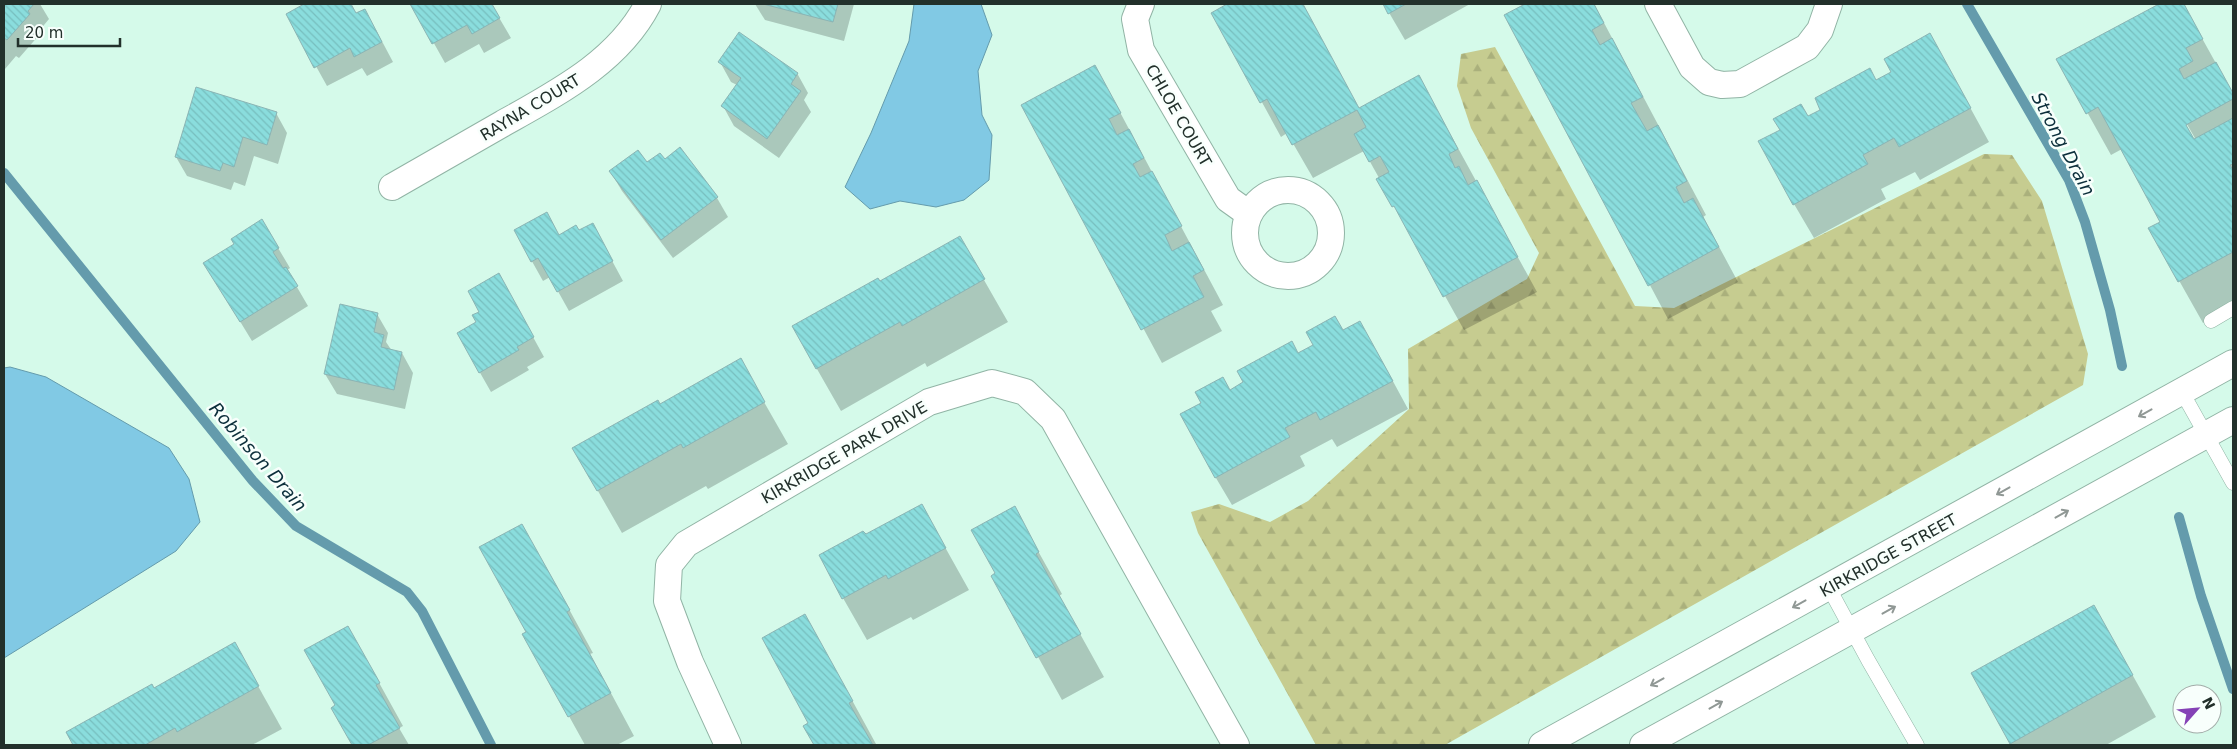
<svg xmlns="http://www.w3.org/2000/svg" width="2237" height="749" viewBox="0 0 2237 749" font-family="'DejaVu Sans',sans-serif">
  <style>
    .forest { fill: url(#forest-firs) }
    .water { fill: #81c9e4; stroke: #649bac }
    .shadow { fill: #0003; fill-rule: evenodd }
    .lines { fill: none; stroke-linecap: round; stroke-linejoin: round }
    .stream { stroke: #649bac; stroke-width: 10 }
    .building { fill: url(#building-back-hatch); stroke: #8bb4b4 }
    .lane-casing { stroke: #91b4a5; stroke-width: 15 }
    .street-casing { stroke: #91b4a5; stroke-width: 28 }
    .lane { stroke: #fff; stroke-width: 14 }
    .street { stroke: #fff; stroke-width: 26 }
    .oneway { stroke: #909895 }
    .labels { text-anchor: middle; stroke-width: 5; stroke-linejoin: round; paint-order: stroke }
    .street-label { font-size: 16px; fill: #22302b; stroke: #f8fffc }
    .water-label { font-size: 18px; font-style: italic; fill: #0c2f3b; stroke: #f8fffc }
  </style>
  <defs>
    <pattern id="forest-firs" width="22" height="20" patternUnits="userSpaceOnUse" patternTransform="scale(1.25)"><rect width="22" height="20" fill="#c6cc90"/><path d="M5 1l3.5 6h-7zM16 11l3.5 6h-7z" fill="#aab07c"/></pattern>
    <pattern id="building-back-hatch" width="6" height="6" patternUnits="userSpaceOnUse" patternTransform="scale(1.25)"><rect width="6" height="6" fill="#8adddd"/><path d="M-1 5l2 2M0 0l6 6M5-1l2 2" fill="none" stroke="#77bebe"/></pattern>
  </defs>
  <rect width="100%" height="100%" fill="#d5faea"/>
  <!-- forest -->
  <polygon class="forest" points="1495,47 1635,306 1674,308 1984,154 2012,155 2042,201 2088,354 2083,385 1445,745 1316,745 1198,533 1191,512 1219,504 1270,522 1308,501 1409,409 1408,349 1527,279 1539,253 1471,128 1457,86 1461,54"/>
  <!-- water -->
  <g class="water">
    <polygon points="914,4 981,4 992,35 978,71 982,115 992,135 989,180 964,200 936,207 900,201 870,209 845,187 871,133 909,41"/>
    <polygon points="10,367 46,377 169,448 189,479 200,522 176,551 4,658 4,368"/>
  </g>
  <!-- shadow -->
  <g class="shadow">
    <polygon points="4,4 40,4 49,19 39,31 40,34 19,58 16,56 5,69"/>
    <polygon points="307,4 350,4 356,14 376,30 393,62 367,76 362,68 327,86 287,14"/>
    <polygon points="412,4 491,4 511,38 484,53 479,44 445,63"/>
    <polygon points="755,4 854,4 844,41 765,20"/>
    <polygon points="1230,4 1303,4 1359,109 1419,77 1537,292 1464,330 1364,151 1313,178 1287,133 1281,137 1213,13"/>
    <polygon points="1384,4 1470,4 1405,40"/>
    <polygon points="1528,4 1594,4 1706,215 1703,217 1738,282 1668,319 1506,15"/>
    <path d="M2162,4H2183L2233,94V307L2203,323L2150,229L2162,222L2122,149L2111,155L2058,60ZM2184,119L2196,140H2193L2182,120Z"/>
    <polygon points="720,62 797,73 808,93 804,100 811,112 779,158 734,126 723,106 737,85 731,82"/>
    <polygon points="1949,69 1989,142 1920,180 1915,172 1881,189 1886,199 1814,238 1794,204 1808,118 1876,81"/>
    <polygon points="1114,101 1223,305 1211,311 1222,331 1162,363 1023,105"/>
    <polygon points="276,113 287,133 278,164 254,156 245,186 234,182 231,190 187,176 176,157"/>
    <polygon points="665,161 717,198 728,217 673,258 622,191 610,171"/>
    <polygon points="262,221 290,268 287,270 308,306 252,341 216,282 235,244"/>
    <polygon points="515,231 559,236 579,232 603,244 623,281 569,311 550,277 543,281"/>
    <polygon points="960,238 1008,322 927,367 925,363 841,411 793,327 880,283"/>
    <polygon points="510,295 544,357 527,367 529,370 491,392 458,334 478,323 481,312"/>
    <polygon points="377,314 388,333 386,342 392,351 402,353 413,373 405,409 337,394 325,374"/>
    <polygon points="1343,332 1376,350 1408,409 1337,447 1332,439 1300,456 1305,466 1232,505 1216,478 1230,391"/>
    <polygon points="764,402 788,444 708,489 706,486 622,533 574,449 660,405"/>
    <polygon points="922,506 969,590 913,620 911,617 867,640 843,598 865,536"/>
    <polygon points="1014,508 1062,594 1059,596 1104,677 1062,700 993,576 997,574"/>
    <polygon points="546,567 593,653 590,654 634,736 617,745 585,745 524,635 528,633"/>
    <polygon points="2118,649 2156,717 2106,745 2012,745 1973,674"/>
    <polygon points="829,658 876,744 815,745 805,727 810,724"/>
    <polygon points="372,670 403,726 399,728 409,745 353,745 333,708"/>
    <polygon points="258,686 282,729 252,745 75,745 68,733 154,689"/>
  </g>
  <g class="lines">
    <!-- stream -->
    <g class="stream">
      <polyline points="1967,4 2069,180 2085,222 2110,310 2122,366"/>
      <polyline points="4,173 253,481 296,526 407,592 422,611 491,745"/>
      <polyline points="2179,517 2201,596 2233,689"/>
    </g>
  </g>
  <!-- building -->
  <g class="building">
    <polygon points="4,4 34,4 28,11 30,14 7,40 4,38"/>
    <polygon points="304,4 351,4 356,13 365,9 382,42 354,57 350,48 314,68 286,14"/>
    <polygon points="410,4 492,4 500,18 472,34 467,25 432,44"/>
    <polygon points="763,4 838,4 833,22"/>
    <polygon points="1227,4 1303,4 1359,108 1419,75 1458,149 1449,154 1455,168 1459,166 1468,185 1477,180 1518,257 1443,297 1394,206 1392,207 1376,179 1389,172 1380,156 1369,162 1354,134 1366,127 1357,110 1292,145 1267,99 1260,103 1211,13"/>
    <polygon points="1383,4 1406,4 1388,14"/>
    <polygon points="1525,4 1594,4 1604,23 1592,30 1600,45 1612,38 1643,97 1631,103 1647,131 1658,125 1687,181 1676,187 1684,203 1693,198 1719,247 1648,286 1504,15"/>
    <polygon points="2159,4 2184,4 2203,39 2186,48 2193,61 2179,69 2184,79 2216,62 2233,93 2233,99 2186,125 2194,139 2233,118 2233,164 2230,165 2233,170 2233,252 2178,282 2148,228 2160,222 2098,107 2086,114 2056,59"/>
    <polygon points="739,32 798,73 791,84 801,91 767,139 721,106 741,78 718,62"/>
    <polygon points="1930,33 1971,108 1899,147 1894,138 1863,155 1868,164 1793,205 1758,141 1780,130 1773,119 1801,104 1808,116 1820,110 1815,98 1870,68 1876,80 1891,72 1884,59"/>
    <polygon points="1095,65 1121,113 1109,119 1117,135 1129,129 1144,158 1133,164 1140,177 1152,171 1182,226 1165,235 1172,251 1189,242 1204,270 1193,276 1204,297 1141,330 1021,105"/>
    <polygon points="196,87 277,112 267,145 243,137 234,167 223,163 220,171 175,157"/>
    <polygon points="680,147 718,197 661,240 609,171 638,150 647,162 660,153 665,159"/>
    <polygon points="547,212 559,235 576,225 579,230 593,223 613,261 557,292 538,258 531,262 514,230"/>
    <polygon points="262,219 279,248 273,252 283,268 286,267 298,286 240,322 203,263 234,244 231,239"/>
    <polygon points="960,236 985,279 902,326 900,322 816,369 792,326 878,278 880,281"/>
    <polygon points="499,273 534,337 517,347 519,350 479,373 457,333 476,322 472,315 479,312 468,291"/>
    <polygon points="340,304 378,313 374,332 384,335 381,347 402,352 394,390 324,374"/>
    <polygon points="1335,316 1343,330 1360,321 1393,381 1320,420 1316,412 1285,428 1290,437 1215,478 1180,414 1201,403 1195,392 1223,377 1230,390 1243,382 1237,371 1292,341 1298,353 1313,345 1306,332"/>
    <polygon points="741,358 765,402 683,448 681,444 597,491 572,448 658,400 660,404"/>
    <polygon points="922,504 946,548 888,579 886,575 842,599 819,555 863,531 866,534"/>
    <polygon points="1015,506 1039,552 1036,554 1081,634 1036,658 991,576 995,573 971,530"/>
    <polygon points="522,524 570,610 567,612 611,693 568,717 522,634 526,632 479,547"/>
    <polygon points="2094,605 2133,675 2010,744 1971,673"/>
    <polygon points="805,614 853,701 849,703 873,745 814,745 803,726 808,723 762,638"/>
    <polygon points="348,626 380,683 376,685 400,728 368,745 352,745 331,708 335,705 304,650"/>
    <polygon points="235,642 259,686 177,732 175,728 145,745 73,745 66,732 152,684 154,688"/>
  </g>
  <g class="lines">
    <!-- lane casing -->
    <g class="lane-casing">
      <g id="lane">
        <polyline points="2211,321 2233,308"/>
        <polyline points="2182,392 2233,483"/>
        <polyline points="1829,588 1868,660 1917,745"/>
      </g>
    </g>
    <!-- street casing -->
    <g class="street-casing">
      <g id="street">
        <polyline points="1141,4 1135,19 1141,50 1228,199 1249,214"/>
        <polyline points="1658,4 1692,67 1709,82 1722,85 1740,84 1807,47 1820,30 1829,4"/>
        <path d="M392,187C429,166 466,145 502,124C557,93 618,62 648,4"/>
        <circle cx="1288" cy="233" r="43"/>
        <polyline points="728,745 690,662 667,601 669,565 686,544 929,402 992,383 1025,392 1053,419 1236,745"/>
        <polyline points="1542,745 2233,363"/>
        <polyline points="1643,745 2233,420"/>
      </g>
    </g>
    <!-- lane -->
    <use href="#lane" class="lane"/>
    <!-- street -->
    <use href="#street" class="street"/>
  </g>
  <!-- one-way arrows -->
  <defs><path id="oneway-shaft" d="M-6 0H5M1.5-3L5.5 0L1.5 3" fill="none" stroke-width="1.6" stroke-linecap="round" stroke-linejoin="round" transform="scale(1.25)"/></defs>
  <g class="oneway">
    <use href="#oneway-shaft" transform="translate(2145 413) rotate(151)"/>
    <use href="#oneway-shaft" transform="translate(2003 491) rotate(151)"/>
    <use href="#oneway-shaft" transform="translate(2062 514) rotate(-29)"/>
    <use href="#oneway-shaft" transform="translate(1799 604) rotate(151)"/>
    <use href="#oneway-shaft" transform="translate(1889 610) rotate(-29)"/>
    <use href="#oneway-shaft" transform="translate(1657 682) rotate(151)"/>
    <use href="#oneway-shaft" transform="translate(1716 705) rotate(-29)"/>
  </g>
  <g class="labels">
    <!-- street labels -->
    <g class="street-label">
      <text transform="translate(530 107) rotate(-31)" y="6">RAYNA COURT</text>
      <text transform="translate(1179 115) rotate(60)" y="6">CHLOE COURT</text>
      <text transform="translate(844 452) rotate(-30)" y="6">KIRKRIDGE PARK DRIVE</text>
      <text transform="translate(1888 555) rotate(-29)" y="6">KIRKRIDGE STREET</text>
    </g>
    <!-- water labels -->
    <g class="water-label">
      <text transform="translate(2063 144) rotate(62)" y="6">Strong Drain</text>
      <text transform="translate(258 457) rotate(49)" y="6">Robinson Drain</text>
    </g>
  </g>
  <!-- border -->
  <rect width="2237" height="749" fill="none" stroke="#22302b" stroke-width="10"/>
  <!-- north arrow -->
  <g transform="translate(2197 709) rotate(63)"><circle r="24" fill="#f8fffc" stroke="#a2aca8"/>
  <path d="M0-4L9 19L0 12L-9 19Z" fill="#8542b6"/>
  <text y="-8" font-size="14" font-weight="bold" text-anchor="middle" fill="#22302b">N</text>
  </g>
  <!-- scale -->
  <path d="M18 38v8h102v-8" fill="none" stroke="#22302b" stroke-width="2.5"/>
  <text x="25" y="38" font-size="15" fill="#22302b" stroke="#f8fffc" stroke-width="4" paint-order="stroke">20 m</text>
</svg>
